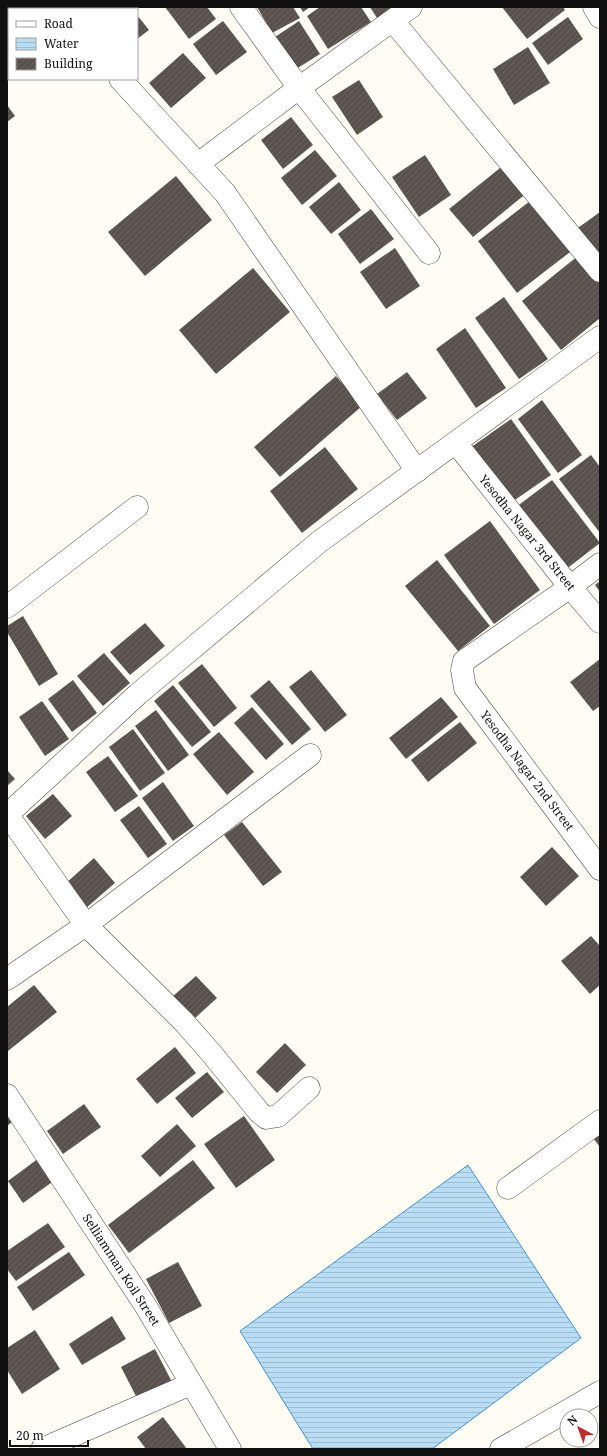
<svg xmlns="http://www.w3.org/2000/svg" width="607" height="1456" viewBox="0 0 607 1456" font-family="'Noto Serif',serif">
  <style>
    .water { fill: url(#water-rules); stroke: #4290c9 }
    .building { fill: url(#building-hatch) }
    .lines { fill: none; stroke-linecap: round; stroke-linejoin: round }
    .street-casing { stroke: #434343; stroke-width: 23 }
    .street { stroke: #fff; stroke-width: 22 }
    .labels { text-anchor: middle; stroke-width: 4; stroke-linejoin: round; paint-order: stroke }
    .street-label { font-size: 12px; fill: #101010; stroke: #fff }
  </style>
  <defs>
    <pattern id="water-rules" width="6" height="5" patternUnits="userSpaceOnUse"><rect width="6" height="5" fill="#b9ddf4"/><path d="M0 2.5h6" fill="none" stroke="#9ebdd0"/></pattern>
    <pattern id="building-hatch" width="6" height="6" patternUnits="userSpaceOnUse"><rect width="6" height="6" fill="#58514c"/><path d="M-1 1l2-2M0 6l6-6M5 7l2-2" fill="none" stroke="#6b6561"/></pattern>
  </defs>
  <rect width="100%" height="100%" fill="#fffdf3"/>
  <!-- water -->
  <polygon class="water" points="468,1165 581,1338 432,1449 313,1449 240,1331"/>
  <!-- building -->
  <g class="building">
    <polygon points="7,7 35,7 37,9 9,9 9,39 7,41"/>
    <polygon points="165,7 207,7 216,19 189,39"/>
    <polygon points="257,7 293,7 300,18 272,33"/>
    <polygon points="300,7 310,7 303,12"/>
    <polygon points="320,7 361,7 371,22 328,49 307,16"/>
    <polygon points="370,7 394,7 377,18"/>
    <polygon points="502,7 563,7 565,10 527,39"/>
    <polygon points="137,15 149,30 137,39"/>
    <polygon points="568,17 583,39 548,65 532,43"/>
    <polygon points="223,21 247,52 216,75 193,44"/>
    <polygon points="299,21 320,54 293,71 272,39"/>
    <polygon points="528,47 550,83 514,105 493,69"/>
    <polygon points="183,53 206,78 171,108 149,83"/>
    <polygon points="359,80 383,117 357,135 332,97"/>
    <polygon points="7,105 15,116 7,122"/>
    <polygon points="291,117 313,145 283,169 261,140"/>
    <polygon points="315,150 337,176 302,205 281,178"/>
    <polygon points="425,155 451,195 419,217 392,177"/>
    <polygon points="505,164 528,192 473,237 449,209"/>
    <polygon points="176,176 212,220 145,276 108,232"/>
    <polygon points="339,182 361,210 331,234 309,207"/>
    <polygon points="534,198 574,249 517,293 478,241"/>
    <polygon points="371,209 394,239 360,264 338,234"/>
    <polygon points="600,212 600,262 575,230"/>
    <polygon points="395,248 420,286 386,309 360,272"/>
    <polygon points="579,255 600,281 600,318 561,350 522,301"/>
    <polygon points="253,268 290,312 216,374 179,330"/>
    <polygon points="504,297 548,359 519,379 475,318"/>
    <polygon points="465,328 506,388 476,408 436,349"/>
    <polygon points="407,372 427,398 397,420 377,394"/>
    <polygon points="336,376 362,406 280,477 254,447"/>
    <polygon points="542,400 582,455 558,473 518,419"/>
    <polygon points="511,419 551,475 509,504 470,448"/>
    <polygon points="325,447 358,489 302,533 270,491"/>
    <polygon points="591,455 600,467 600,533 559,479"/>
    <polygon points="552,480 600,543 565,570 516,507"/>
    <polygon points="490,521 540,590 494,624 444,555"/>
    <polygon points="437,560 490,626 458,651 405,586"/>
    <polygon points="600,581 600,592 595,585"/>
    <polygon points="23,616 58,674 39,686 7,632 7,626"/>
    <polygon points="145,623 165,646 130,675 110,652"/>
    <polygon points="104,653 130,683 103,706 77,676"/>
    <polygon points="600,659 600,706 593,711 570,682"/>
    <polygon points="202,664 237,708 214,727 178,683"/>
    <polygon points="311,670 347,715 325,732 289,687"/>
    <polygon points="73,680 97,713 72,732 48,699"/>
    <polygon points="269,680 311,729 292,745 250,696"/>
    <polygon points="173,685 211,732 192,747 154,701"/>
    <polygon points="441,697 458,717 406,759 389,738"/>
    <polygon points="42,701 69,739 45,756 19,717"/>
    <polygon points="252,707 284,744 266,760 234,723"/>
    <polygon points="156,710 189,755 168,771 135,726"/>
    <polygon points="460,722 477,743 428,782 411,760"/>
    <polygon points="133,729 165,773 140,791 109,747"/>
    <polygon points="219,732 254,772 227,795 193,754"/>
    <polygon points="108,756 138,796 115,812 86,772"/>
    <polygon points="7,770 15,779 7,786"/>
    <polygon points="163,782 194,826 173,841 142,798"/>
    <polygon points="53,794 72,816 45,839 26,816"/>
    <polygon points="139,806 167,844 148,858 120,820"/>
    <polygon points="242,822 282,872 263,886 224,835"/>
    <polygon points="552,847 579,876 546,906 520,877"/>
    <polygon points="94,858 115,883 86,908 65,884"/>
    <polygon points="591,936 600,946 600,985 590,994 561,961"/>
    <polygon points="196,976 217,998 194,1019 173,996"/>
    <polygon points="34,985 57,1012 8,1051 7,1049 7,1007"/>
    <polygon points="285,1043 306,1065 277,1093 256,1072"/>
    <polygon points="175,1047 196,1073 157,1104 136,1079"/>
    <polygon points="207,1072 224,1092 192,1118 175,1098"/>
    <polygon points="84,1104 101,1127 63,1154 47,1131"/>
    <polygon points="7,1116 12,1122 7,1126"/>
    <polygon points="244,1116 275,1160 236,1188 204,1144"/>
    <polygon points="177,1124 196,1146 160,1177 141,1156"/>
    <polygon points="600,1133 600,1147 593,1138"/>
    <polygon points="39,1158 55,1180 23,1203 8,1181"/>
    <polygon points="193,1160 215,1188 129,1253 108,1225"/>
    <polygon points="48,1223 65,1247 16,1281 7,1269 7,1251"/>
    <polygon points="69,1252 85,1275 33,1311 17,1287"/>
    <polygon points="178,1262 202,1306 169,1323 146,1279"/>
    <polygon points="112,1316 126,1339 82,1365 69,1344"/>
    <polygon points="35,1330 60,1369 22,1394 7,1370 7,1348"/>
    <polygon points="155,1349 173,1384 139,1402 121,1367"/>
    <polygon points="163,1417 187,1449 146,1449 137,1437"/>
  </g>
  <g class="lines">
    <!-- street casing -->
    <g class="street-casing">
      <g id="street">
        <polyline points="63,7 65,9"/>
        <polyline points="241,7 299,88 429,253"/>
        <polyline points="594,7 600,17"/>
        <polyline points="393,21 600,271"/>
        <polyline points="120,79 225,193 417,471"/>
        <polyline points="198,164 299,88 411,7"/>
        <polyline points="456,443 570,587 600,622"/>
        <polyline points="600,564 570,587 464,661 462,670 465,688 600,869"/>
        <polyline points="7,607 137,507"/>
        <polyline points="7,814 86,925 183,1021 212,1054 259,1112 266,1118 278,1116 309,1088"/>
        <polyline points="7,815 138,694 319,542 600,337"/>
        <polyline points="7,979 86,925 310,755"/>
        <polyline points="7,1095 145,1305 230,1449"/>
        <polyline points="508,1188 600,1121"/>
        <polyline points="42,1449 191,1384"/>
        <polyline points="501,1449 600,1392"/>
      </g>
    </g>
    <!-- street -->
    <use href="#street" class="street"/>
  </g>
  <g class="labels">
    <!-- street labels -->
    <g class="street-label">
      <text transform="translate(527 533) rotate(51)" y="4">Yesodha Nagar 3rd Street</text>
      <text transform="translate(527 771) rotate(53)" y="4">Yesodha Nagar 2nd Street</text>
      <text transform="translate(121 1270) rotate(57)" y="4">Selliamman Koil Street</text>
    </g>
  </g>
  <!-- border -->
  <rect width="607" height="1456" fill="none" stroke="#101010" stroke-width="16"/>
  <!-- legend -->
  <rect x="8" y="8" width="130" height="72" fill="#ffffff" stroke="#9f9f9f"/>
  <rect x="16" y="21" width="20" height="6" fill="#ffffff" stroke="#9f9f9f"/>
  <text x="44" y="28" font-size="12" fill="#101010">Road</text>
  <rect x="16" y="38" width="20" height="12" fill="url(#water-rules)" stroke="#9f9f9f"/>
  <text x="44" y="48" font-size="12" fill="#101010">Water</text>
  <rect x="16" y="58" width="20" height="12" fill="url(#building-hatch)" stroke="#9f9f9f"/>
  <text x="44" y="68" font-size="12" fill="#101010">Building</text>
  <!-- north arrow -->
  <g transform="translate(579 1428) rotate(319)"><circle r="19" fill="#ffffff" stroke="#9f9f9f"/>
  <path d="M0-3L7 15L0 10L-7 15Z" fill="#bc2b2e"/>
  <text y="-6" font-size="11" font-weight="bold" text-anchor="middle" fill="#101010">N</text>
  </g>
  <!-- scale -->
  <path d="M10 1440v6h78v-6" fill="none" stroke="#101010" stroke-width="2"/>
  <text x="16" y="1440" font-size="12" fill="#101010" stroke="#ffffff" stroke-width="3" paint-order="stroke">20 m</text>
</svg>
